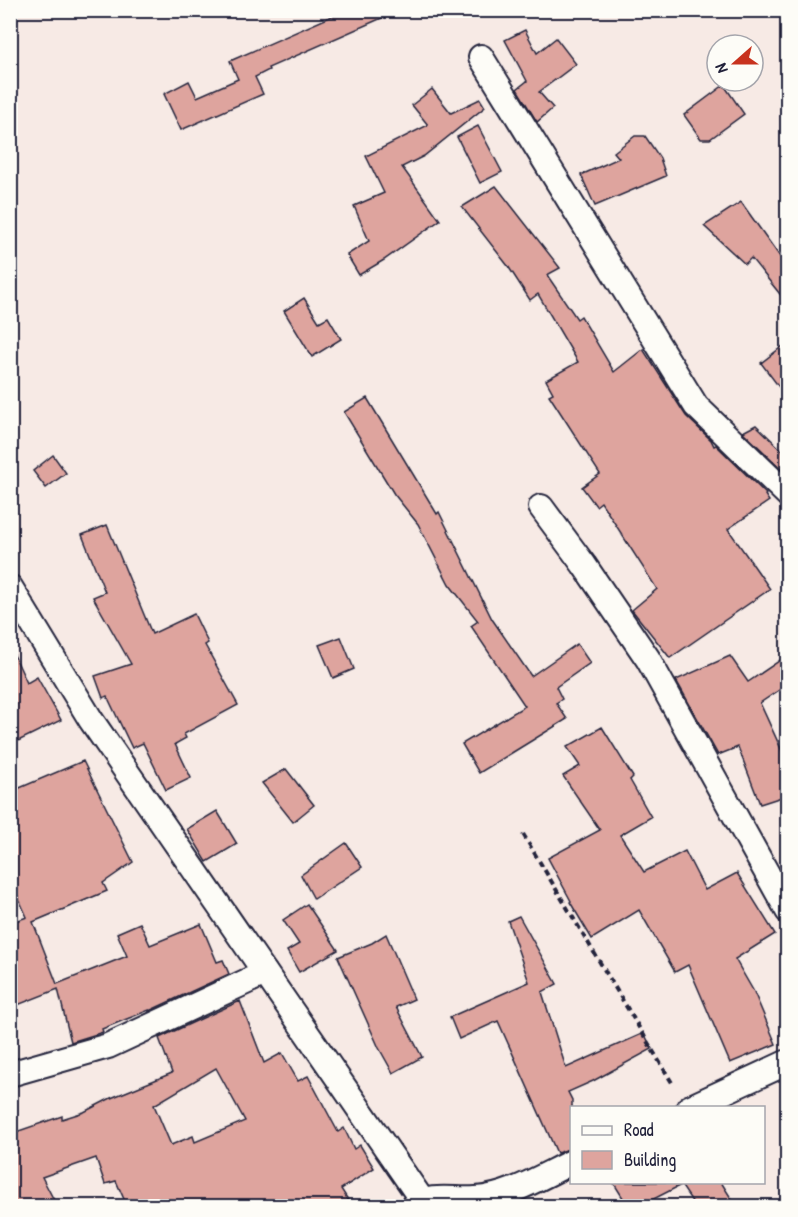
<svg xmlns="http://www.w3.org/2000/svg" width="798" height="1217" viewBox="0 0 798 1217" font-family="'Patrick Hand',sans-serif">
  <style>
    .building { fill: #dea49e; stroke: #22223b; stroke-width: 1.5; fill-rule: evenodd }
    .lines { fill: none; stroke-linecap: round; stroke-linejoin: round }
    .minor-casing { stroke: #22223b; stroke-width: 28 }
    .path { stroke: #22223b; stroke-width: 4; stroke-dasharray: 6 4.5; stroke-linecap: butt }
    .minor { stroke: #fdfcf7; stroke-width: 24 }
  </style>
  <rect width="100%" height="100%" fill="#f7eae5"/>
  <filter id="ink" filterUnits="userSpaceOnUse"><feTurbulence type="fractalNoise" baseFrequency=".0167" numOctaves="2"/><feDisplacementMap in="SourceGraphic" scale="12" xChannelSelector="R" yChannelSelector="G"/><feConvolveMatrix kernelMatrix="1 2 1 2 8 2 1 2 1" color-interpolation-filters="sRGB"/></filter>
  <g filter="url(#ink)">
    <!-- building -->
    <g class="building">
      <polygon points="346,10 400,10 268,68 269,70 255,77 263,94 181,130 164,94 189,81 197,97 238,79 230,61"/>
      <polygon points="525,30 537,53 556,38 576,64 539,92 553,108 537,122 517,89 527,81 505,40"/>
      <polygon points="724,85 744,114 710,139 701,139 684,115"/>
      <polygon points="432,89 451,113 480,99 485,107 424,156 402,167 440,220 384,260 359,275 347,255 369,241 354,206 384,193 366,156 428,125 412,105"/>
      <polygon points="478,126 502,172 480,183 457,137"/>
      <polygon points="635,136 645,136 660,158 666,176 595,206 581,175 619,158 614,152"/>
      <polygon points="496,186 560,268 547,275 577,319 581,316 614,372 643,349 686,416 711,440 714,446 716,445 766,494 765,495 769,501 728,529 770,589 670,658 632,610 657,589 601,502 596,506 582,487 600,474 549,395 553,393 546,380 578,362 538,294 530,300 508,266 462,207"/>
      <polygon points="741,202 788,268 788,304 751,258 745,264 704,226"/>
      <polygon points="304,298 319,322 328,317 341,339 312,357 284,311"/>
      <polygon points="788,342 788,399 761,363"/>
      <polygon points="367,398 437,514 439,512 492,619 531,676 577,644 590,663 556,687 562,699 556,703 567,719 479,773 462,744 525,706 471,626 478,621 449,584 418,524 394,494 344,412"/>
      <polygon points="756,425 788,456 787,474 743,432"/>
      <polygon points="53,455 66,473 46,488 33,471"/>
      <polygon points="107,525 152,634 194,614 208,643 205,645 238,705 184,734 186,738 175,744 191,778 166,790 143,743 132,748 107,696 103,698 95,676 131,664 93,597 105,592 82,535"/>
      <polygon points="341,637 354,669 333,678 319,645"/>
      <polygon points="10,646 27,683 37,677 61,720 10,745"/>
      <polygon points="788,655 788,684 760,703 788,764 788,795 760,804 738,747 718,755 676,680 730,656 748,682"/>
      <polygon points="602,727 633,777 630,780 651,817 620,835 644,872 685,851 705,890 737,873 775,934 735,959 754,992 776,1044 730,1063 688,965 675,972 639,910 592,939 570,902 571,901 548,858 600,830 563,776 580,766 567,747"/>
      <polygon points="83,761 133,862 103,883 107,891 33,922 57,984 127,956 117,933 140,923 150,945 201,924 217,962 223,960 229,974 149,1011 149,1010 102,1029 103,1032 71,1042 58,989 10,1008 10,923 27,917 10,879 10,792"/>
      <polygon points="286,769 314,805 293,822 262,783"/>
      <polygon points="217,811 237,844 207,862 187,829"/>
      <polygon points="346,843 362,867 314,899 301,875"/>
      <polygon points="307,904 338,950 299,972 287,951 299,944 283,920"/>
      <polygon points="519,916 557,984 542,992 566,1068 644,1033 652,1049 593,1081 568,1092 572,1100 572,1148 557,1153 498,1021 459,1039 450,1017 529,982 508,921"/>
      <polygon points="386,934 414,999 396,1007 422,1057 393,1073 379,1048 338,957 372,943"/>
      <path d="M240,1001L264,1063L282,1053L298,1081L308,1076L338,1132L344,1128L354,1149L360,1145L374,1168L341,1189L352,1206H127L116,1181L105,1184L96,1158L42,1177L57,1206H10V1134L62,1116V1119L84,1112L111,1098L172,1073L159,1038ZM216,1068L245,1121L195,1142L193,1136L171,1145L154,1105Z"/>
      <polygon points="613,1182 721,1182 736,1206 695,1206 681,1185 640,1206 628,1206"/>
    </g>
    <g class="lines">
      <!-- minor casing -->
      <g class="minor-casing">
        <g id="minor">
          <polyline points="481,57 696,406 788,495"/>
          <polyline points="541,507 584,565 648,659 788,911"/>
          <polyline points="10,587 91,720 426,1206"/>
          <polyline points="10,1074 108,1046 265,973"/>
          <polyline points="689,1108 788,1062"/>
          <path d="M413,1206C430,1194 456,1201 476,1199C509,1197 542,1176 572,1162"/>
        </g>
      </g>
      <!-- path -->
      <polyline class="path" points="523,834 674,1086"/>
      <!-- minor -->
      <use href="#minor" class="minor"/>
    </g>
  </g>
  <!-- margin -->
  <rect width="798" height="1217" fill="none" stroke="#fdfcf7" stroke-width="36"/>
  <rect x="18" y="18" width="762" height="1181" fill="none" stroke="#22223b" stroke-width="2" filter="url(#ink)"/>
  <!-- legend -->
  <rect x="570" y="1106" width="195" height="78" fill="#fdfcf7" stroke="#a5a5ac" stroke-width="1.5"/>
  <rect x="582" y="1126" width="30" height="9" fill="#fdfcf7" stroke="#a5a5ac" stroke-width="1.5"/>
  <text x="624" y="1136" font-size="18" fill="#22223b">Road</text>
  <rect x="582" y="1151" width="30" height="18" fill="#dea49e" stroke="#a5a5ac" stroke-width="1.5"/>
  <text x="624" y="1166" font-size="18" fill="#22223b">Building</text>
  <!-- north arrow -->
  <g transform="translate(735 63) rotate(249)"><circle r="28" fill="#fdfcf7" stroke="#a5a5ac" stroke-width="1.5"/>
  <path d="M0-4.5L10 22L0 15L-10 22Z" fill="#c8321e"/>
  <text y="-9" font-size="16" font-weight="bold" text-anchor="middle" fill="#22223b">N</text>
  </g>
</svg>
